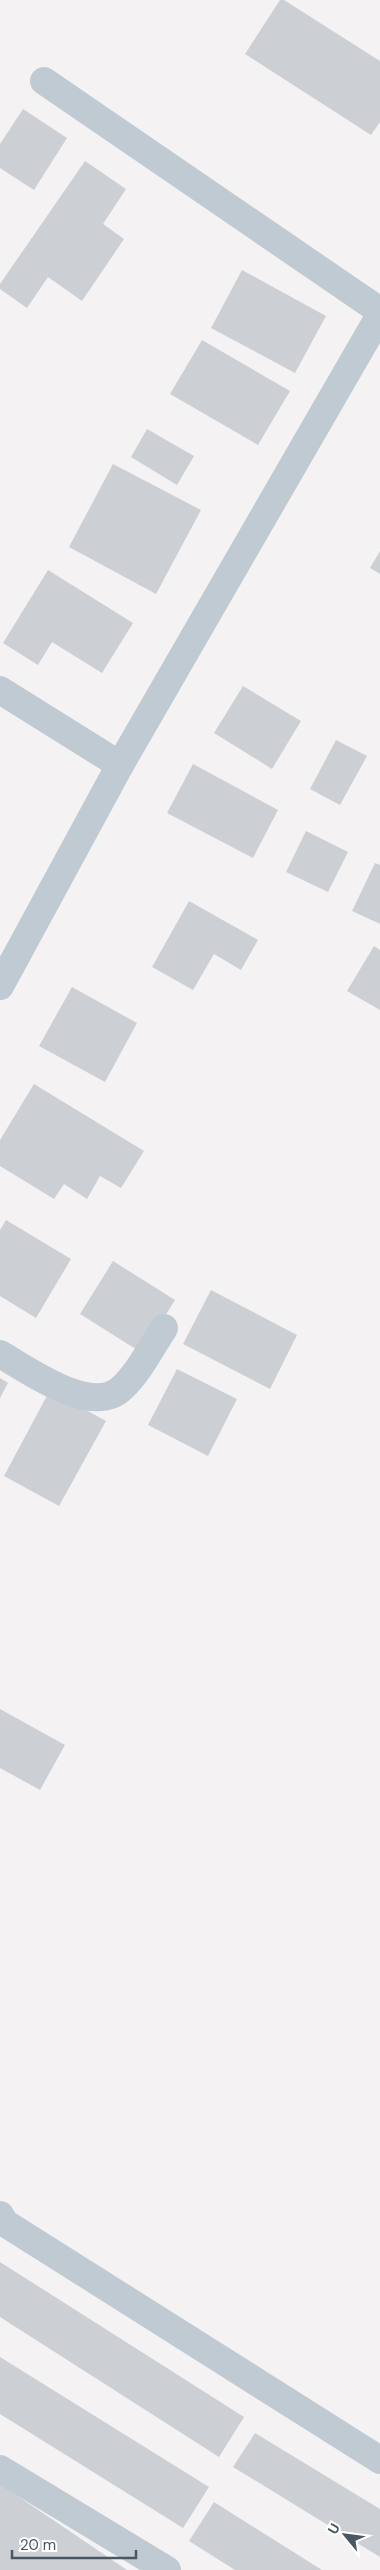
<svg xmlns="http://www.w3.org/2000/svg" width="380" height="2570" viewBox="0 0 380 2570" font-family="'DM Sans',sans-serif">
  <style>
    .building { fill: #ccd0d5 }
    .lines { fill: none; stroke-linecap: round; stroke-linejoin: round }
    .street { stroke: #bfcad3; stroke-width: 28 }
  </style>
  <rect width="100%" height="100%" fill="#f5f2f3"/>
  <!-- building -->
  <g class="building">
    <polygon points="280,0 284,0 380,61 380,122 371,135 245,54"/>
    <polygon points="23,109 67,138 34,190 0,168 0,144"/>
    <polygon points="85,161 126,189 103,224 124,239 82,301 48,277 27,308 0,289 0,284"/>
    <polygon points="242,270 326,316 295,373 211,328"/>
    <polygon points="202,340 290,391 258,445 170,394"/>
    <polygon points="147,429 194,456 177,485 131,457"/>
    <polygon points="113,464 201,510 156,594 69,547"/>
    <polygon points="380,551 380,574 370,568"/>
    <polygon points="48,570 133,623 102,673 52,642 38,665 3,643"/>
    <polygon points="243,686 301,721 272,769 214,733"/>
    <polygon points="336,740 367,756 340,805 310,789"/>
    <polygon points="193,764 278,810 253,858 167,813"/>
    <polygon points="306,831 348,852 328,892 286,872"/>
    <polygon points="375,863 380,865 380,924 352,911"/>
    <polygon points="189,901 258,940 241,970 214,954 193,990 152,967"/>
    <polygon points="374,946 380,950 380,1010 347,991"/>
    <polygon points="72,987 137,1023 105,1082 39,1046"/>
    <polygon points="34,1084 144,1151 121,1188 100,1176 87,1199 64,1184 54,1199 0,1166 0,1140"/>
    <polygon points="6,1220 71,1259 36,1318 0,1296 0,1230"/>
    <polygon points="113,1261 175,1300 142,1353 80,1314"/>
    <polygon points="211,1290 297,1335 270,1389 183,1344"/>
    <polygon points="177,1369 237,1399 208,1456 148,1425"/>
    <polygon points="0,1378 8,1383 0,1398"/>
    <polygon points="50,1390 106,1421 59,1506 4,1476"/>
    <polygon points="0,1709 65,1745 40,1790 0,1768"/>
    <polygon points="0,2262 244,2417 219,2457 0,2317"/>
    <polygon points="0,2357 209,2487 183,2528 0,2414"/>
    <polygon points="255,2433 380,2509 380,2557 233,2467"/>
    <polygon points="0,2484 127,2570 0,2570"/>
    <polygon points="214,2502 322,2570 235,2570 189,2541"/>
  </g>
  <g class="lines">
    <!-- street -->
    <g class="street">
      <polyline points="44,81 380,311"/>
      <polyline points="0,690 120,765"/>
      <polyline points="0,986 120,765 380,315"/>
      <path d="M0,1354C28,1370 92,1417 122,1388C139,1372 151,1348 164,1328"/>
      <polyline points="0,2215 5,2223 380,2460"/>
      <polyline points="0,2469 167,2570"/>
    </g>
  </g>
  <!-- north arrow -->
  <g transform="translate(345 2535) rotate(299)" stroke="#ffffff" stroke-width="4" paint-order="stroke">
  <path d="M0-4L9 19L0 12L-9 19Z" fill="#485763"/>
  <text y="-8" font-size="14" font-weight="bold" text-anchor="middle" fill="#485763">U</text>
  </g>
  <!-- scale -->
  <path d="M12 2550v8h124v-8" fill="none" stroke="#485763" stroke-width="2.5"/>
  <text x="20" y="2550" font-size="15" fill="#485763" stroke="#ffffff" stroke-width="4" paint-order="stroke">20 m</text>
</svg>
